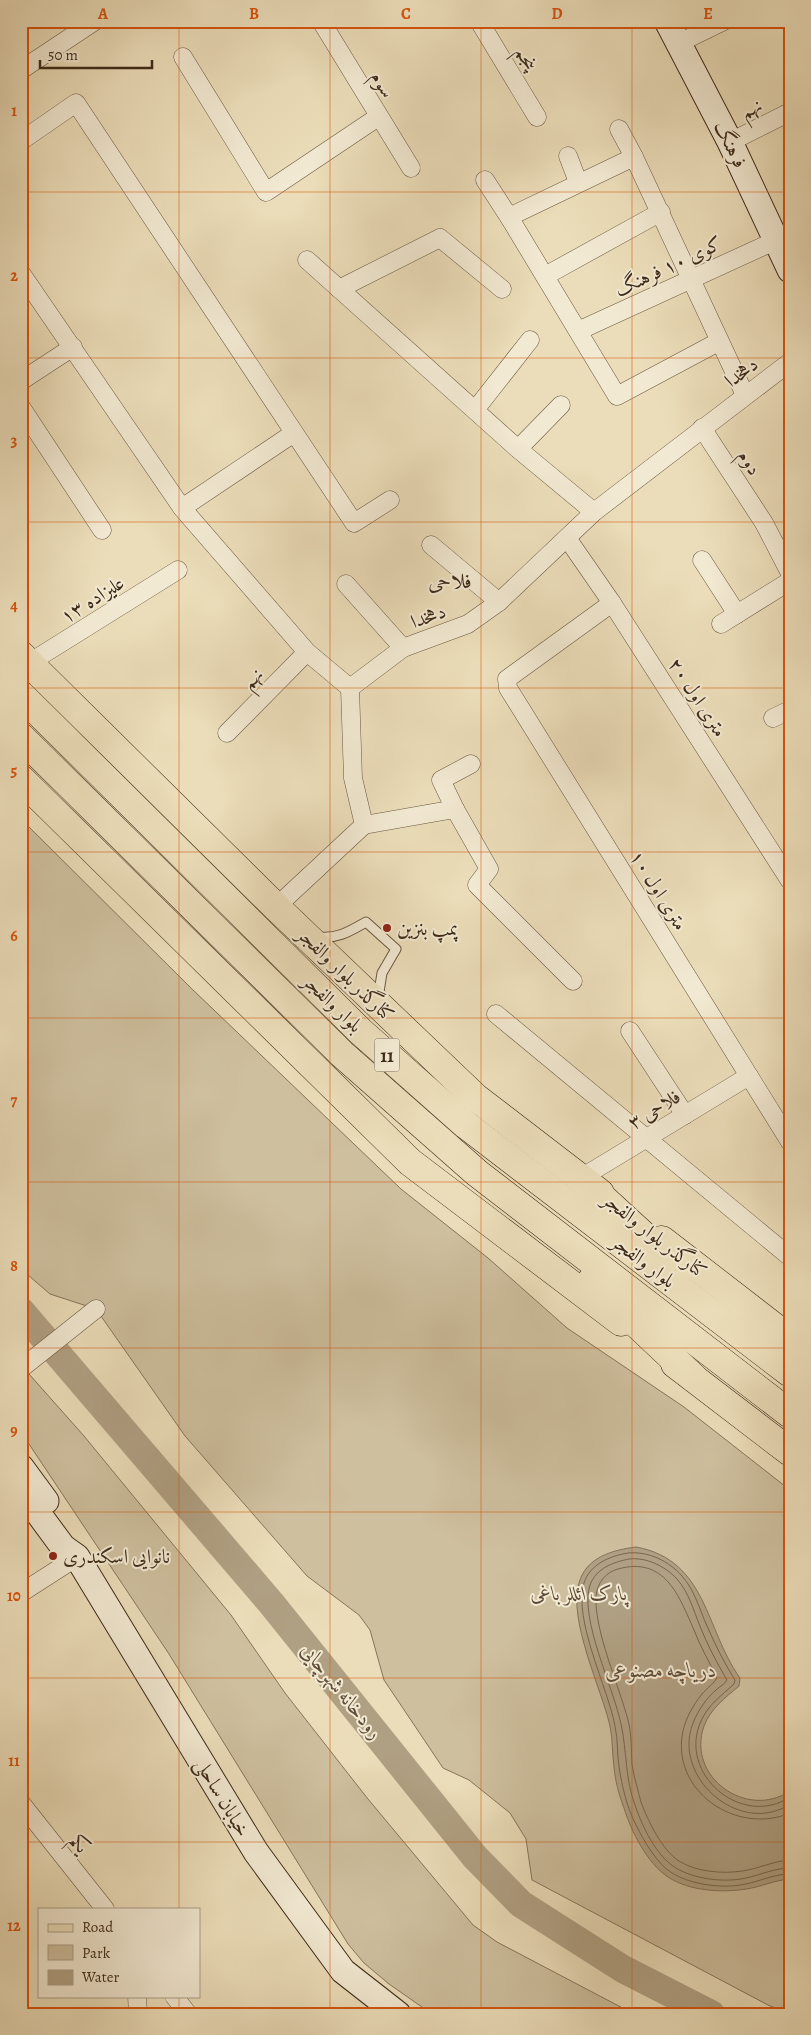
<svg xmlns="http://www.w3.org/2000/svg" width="811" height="2035" viewBox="0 0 811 2035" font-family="Alegreya,Amiri,serif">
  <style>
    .green { fill: #cebf9e; stroke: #86745c }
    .water { fill: #b0a083; stroke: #827159 }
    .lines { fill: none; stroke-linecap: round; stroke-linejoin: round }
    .shore { stroke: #77654e; stroke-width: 1 }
    .river { stroke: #b0a083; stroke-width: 28 }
    .lane-casing { stroke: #695741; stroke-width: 11 }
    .street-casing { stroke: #695741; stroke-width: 19 }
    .secondary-casing { stroke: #3e2a19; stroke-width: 27 }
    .primary-casing { stroke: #3e2a19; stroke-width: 29 }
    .highway-casing { stroke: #3e2a19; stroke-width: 29 }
    .lane { stroke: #f2e9d2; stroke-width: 9 }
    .street { stroke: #f2e9d2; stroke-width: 18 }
    .secondary { stroke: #f2e9d2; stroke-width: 25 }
    .primary { stroke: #ebddb9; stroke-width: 28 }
    .highway { stroke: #ebddb9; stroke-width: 28 }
    .grid { fill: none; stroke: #d7540d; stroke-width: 1; stroke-opacity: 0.55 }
    .poi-dot { fill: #8f2418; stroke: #f2e9d2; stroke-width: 2 }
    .labels { text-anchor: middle; stroke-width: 4; stroke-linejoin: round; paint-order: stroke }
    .shield { fill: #f2e9d2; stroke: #746350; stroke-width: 1 }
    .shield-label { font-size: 19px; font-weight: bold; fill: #3e2a19 }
    .street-label { font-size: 20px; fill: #3e2a19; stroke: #f2e9d2 }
    .poi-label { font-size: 20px; fill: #3e2a19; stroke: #f2e9d2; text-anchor: start }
    .park-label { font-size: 20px; font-style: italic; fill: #5b4834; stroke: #f2e9d2 }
    .neighbourhood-label { font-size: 21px; fill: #3e2a19; stroke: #f2e9d2 }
    .water-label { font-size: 21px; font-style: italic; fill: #604d39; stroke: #f2e9d2 }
    .neatline { fill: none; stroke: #d7540d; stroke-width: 2 }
    .grid-label { font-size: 16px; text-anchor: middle; font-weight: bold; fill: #d7540d }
  </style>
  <rect width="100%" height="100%" fill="#ebddb9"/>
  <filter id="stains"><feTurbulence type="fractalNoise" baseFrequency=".004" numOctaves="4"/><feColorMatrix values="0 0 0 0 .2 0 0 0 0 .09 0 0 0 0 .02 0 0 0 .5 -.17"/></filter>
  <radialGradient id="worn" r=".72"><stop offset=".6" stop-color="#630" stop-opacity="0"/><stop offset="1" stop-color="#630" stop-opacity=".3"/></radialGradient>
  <!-- green -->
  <g class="green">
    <polygon points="21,819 192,989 401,1189 488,1258 567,1328 684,1407 790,1490 790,2014 768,2005 532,1880 526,1839 510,1813 469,1780 443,1768 384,1680 370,1630 359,1615 307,1576 185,1436 96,1309 50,1294 21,1269"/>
    <polygon points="21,1365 84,1436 231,1615 285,1693 368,1799 473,1925 497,1942 634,2014 432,2014 389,1984 364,1963 348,1944 169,1654 21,1432"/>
  </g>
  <!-- water -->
  <path class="water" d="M636,1547C707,1560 705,1629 740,1678L739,1686C725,1698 711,1708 704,1726C686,1777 747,1820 790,1791V1879C775,1880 761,1887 746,1889C722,1893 689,1891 668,1877C647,1863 631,1831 624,1808C619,1795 615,1780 614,1767C612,1753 613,1740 610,1726C601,1687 568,1621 579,1583C586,1557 613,1550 636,1547Z"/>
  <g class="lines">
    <!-- shore -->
    <g class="shore">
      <path d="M790,1797C742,1829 677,1774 701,1721C708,1705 721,1696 734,1684L735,1680C724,1663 715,1644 707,1626C699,1608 695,1591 682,1576C669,1561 648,1551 628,1553C610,1556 590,1564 584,1583C573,1620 608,1688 615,1726C618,1740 617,1754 619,1767C622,1786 627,1808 636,1825C644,1841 657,1864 672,1873C692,1885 723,1889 746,1884C760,1881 775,1874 790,1874"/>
      <path d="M790,1804C747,1833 688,1791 689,1743C689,1724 702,1702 716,1690C720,1686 724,1685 727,1680C717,1663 707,1644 700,1626C693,1609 689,1593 677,1579C665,1566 646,1557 629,1559C614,1562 596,1568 590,1585C579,1618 614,1689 621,1724C627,1751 625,1779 635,1805C642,1826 656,1856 676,1868C694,1879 724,1883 746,1878C760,1875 775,1868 790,1868"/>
      <path d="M790,1813C737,1836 670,1791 683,1731C686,1718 693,1705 702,1694C707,1688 715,1683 717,1677C709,1662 700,1646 694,1630C679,1596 665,1556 618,1569C606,1572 597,1583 596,1596C594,1630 619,1686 628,1720C632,1735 631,1750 632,1765C634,1777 638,1790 641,1802C648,1821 662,1850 679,1861C696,1872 723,1874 742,1871C758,1869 773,1861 790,1860"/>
    </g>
    <!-- river -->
    <polyline class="river" points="21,1311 271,1603 475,1857 521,1904 623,1969 711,2014"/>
    <!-- lane casing -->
    <g class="lane-casing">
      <path id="lane" d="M319,937C338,939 350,931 366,922L396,949L382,973L378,998"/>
    </g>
    <!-- street casing -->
    <g class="street-casing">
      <g id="street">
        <polyline points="321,21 411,168"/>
        <polyline points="479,21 537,117"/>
        <polyline points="679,43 724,21"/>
        <polyline points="183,57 266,192 378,117"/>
        <polyline points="21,70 95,21"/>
        <polyline points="619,129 634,157"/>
        <polyline points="21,141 76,103 354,523 390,500"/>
        <polyline points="730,142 790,112"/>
        <polyline points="568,156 578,182"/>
        <polyline points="485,180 509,217"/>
        <polyline points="307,260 518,449 594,512"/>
        <polyline points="21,273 182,508 294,433"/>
        <polyline points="545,276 661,212"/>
        <polyline points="339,289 440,238 502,289"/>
        <polyline points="578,331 790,234"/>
        <polyline points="720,341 617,396 509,217 634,157 745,395"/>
        <polyline points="21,381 73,347"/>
        <polyline points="21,407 102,530"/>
        <polyline points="475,410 530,340"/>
        <polyline points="702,428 764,523 790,573"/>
        <polyline points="518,449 561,405"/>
        <polyline points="182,508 307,652 350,688"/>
        <polyline points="567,538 612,603 790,881"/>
        <polyline points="431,545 499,602"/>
        <polyline points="702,560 737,614"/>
        <polyline points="346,584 403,648"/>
        <polyline points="612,603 507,679 508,688 790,1142"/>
        <polyline points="721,624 790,581"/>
        <polyline points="29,663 178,570"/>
        <polyline points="773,718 790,710"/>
        <polyline points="227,733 307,652"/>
        <polyline points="455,809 441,780 471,764"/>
        <polyline points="364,825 455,809 489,869 477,885 573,981"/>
        <polyline points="276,907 364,825 353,778 350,688 403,648 468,624 499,602 594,512 790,362"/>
        <polyline points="496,1014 790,1257"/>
        <polyline points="630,1031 685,1115"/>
        <polyline points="581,1178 749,1076"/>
        <polyline points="23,1367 96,1309"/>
        <polyline points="21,1593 77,1557"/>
        <polyline points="21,1803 105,1909"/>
        <polyline points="137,1996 138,2014"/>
        <polyline points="174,1996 188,2014"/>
      </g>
    </g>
    <!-- secondary casing -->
    <g class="secondary-casing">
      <g id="secondary">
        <polyline points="667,21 730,142 790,270"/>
        <polyline points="21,1467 46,1501"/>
        <polyline points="21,1490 63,1547 77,1557 256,1852 343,1971 398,2014"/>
      </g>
    </g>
    <!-- primary casing -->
    <g class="primary-casing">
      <g id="primary">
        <polyline points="21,655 276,907 475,1097 600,1193"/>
        <polyline points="21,779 410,1162 621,1322"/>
        <polyline points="662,1240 790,1339"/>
        <polyline points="675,1364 790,1452"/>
      </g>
    </g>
    <!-- highway casing -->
    <g class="highway-casing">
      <g id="highway">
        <polyline points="21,695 360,1031 466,1125 790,1373"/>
        <polyline points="21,737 342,1054 477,1173 790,1414"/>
        <polyline points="581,1178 678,1267"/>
        <polyline points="591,1281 694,1378"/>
      </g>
    </g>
    <!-- lane -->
    <use href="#lane" class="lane"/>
    <!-- street -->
    <use href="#street" class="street"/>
    <!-- secondary -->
    <use href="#secondary" class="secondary"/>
    <!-- primary -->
    <use href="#primary" class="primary"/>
    <!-- highway -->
    <use href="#highway" class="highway"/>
  </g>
  <!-- grid -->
  <path class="grid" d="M179,21V1909M330,21V2014M481,21V2014M632,21V2014M21,192H790M21,358H790M21,522H790M21,688H790M21,852H790M21,1018H790M21,1182H790M21,1348H790M21,1512H790M21,1678H790M21,1842H790M179,1996V2014"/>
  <!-- markers -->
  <g class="poi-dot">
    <circle cx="387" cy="928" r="5"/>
    <circle cx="53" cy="1556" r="5"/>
  </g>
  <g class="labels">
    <!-- shield labels -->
    <rect class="shield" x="374.5" y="1038.5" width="25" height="33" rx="4"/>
    <g class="shield-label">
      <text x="387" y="1062">11</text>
    </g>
    <!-- street labels -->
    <g class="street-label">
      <text transform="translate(527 58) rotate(59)" y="7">پنجم</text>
      <text transform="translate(383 84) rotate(59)" y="7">سوم</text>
      <text transform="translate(751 108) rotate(-26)" y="7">نهم</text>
      <text transform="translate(731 144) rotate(64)" y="7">فرهنگ</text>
      <text transform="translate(668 266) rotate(-25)" y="7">کوی ۱۰ فرهنگ</text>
      <text transform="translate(741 372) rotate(-37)" y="7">دهخدا</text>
      <text transform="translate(750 462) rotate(57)" y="7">دوم</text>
      <text transform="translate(92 599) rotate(-32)" y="7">۱۳ علیزاده</text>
      <text transform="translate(428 616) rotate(-20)" y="7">دهخدا</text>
      <text transform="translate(252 678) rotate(-45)" y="7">نهم</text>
      <text transform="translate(698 697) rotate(57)" y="7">۲۰ متری اول</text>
      <text transform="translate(659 890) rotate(58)" y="7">۱۰ متری اول</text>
      <text transform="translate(346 974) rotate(44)" y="7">کنارگذر بلوار والفجر</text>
      <text transform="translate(333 1003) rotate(44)" y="7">بلوار والفجر</text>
      <text transform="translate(654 1109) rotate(-31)" y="7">فلاحی ۳</text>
      <text transform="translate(655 1235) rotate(38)" y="7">کنارگذر بلوار والفجر</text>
      <text transform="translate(644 1261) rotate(37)" y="7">بلوار والفجر</text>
      <text transform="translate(223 1797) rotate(59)" y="7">خیابان ساحلی</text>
      <text transform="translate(80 1843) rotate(52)" y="7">یکم</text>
    </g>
    <!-- poi labels -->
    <g class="poi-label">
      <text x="397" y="935">پمپ بنزین</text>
      <text x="63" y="1563">نانوایی اسکندری</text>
    </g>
    <!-- park labels -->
    <g class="park-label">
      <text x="579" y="1600">پارک ائللر باغی</text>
    </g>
    <!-- neighbourhood labels -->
    <g class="neighbourhood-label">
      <text x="450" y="588">فلاحی</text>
    </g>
    <!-- water labels -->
    <g class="water-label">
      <text x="661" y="1677">دریاچه مصنوعی</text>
      <text transform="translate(342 1691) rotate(51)" y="7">رودخانه شهرچایی</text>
    </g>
  </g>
  <!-- margin -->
  <rect width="811" height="2035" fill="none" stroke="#ebddb9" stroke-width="55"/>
  <!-- legend -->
  <rect x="38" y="1908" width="162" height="90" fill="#f2e9d2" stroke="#aa9d88"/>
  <rect x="48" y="1924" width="25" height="8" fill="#ebddb9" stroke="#aa9d88"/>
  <text x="82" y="1932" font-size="15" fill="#3e2a19">Road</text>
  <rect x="48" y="1945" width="25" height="15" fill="#cebf9e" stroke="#aa9d88"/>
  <text x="82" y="1958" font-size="15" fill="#3e2a19">Park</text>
  <rect x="48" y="1970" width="25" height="15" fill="#b0a083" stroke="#aa9d88"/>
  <text x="82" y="1982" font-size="15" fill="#3e2a19">Water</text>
  <!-- scale -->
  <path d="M40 60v8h112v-8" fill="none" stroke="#3e2a19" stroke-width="2.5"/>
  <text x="48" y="60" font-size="15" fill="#3e2a19" stroke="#f2e9d2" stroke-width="4" paint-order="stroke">50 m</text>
  <rect x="28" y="28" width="756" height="1980" class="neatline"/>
  <g class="grid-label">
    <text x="103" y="19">A</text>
    <text x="254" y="19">B</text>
    <text x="406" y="19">C</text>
    <text x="557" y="19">D</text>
    <text x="708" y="19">E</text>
    <text x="14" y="116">1</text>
    <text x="14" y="281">2</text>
    <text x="14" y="446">3</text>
    <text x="14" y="611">4</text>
    <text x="14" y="776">5</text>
    <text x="14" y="941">6</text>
    <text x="14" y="1106">7</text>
    <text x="14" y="1271">8</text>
    <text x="14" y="1436">9</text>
    <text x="14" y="1601">10</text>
    <text x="14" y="1766">11</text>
    <text x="14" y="1931">12</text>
  </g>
  <rect width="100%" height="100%" filter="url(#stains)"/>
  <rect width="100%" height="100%" fill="url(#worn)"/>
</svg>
